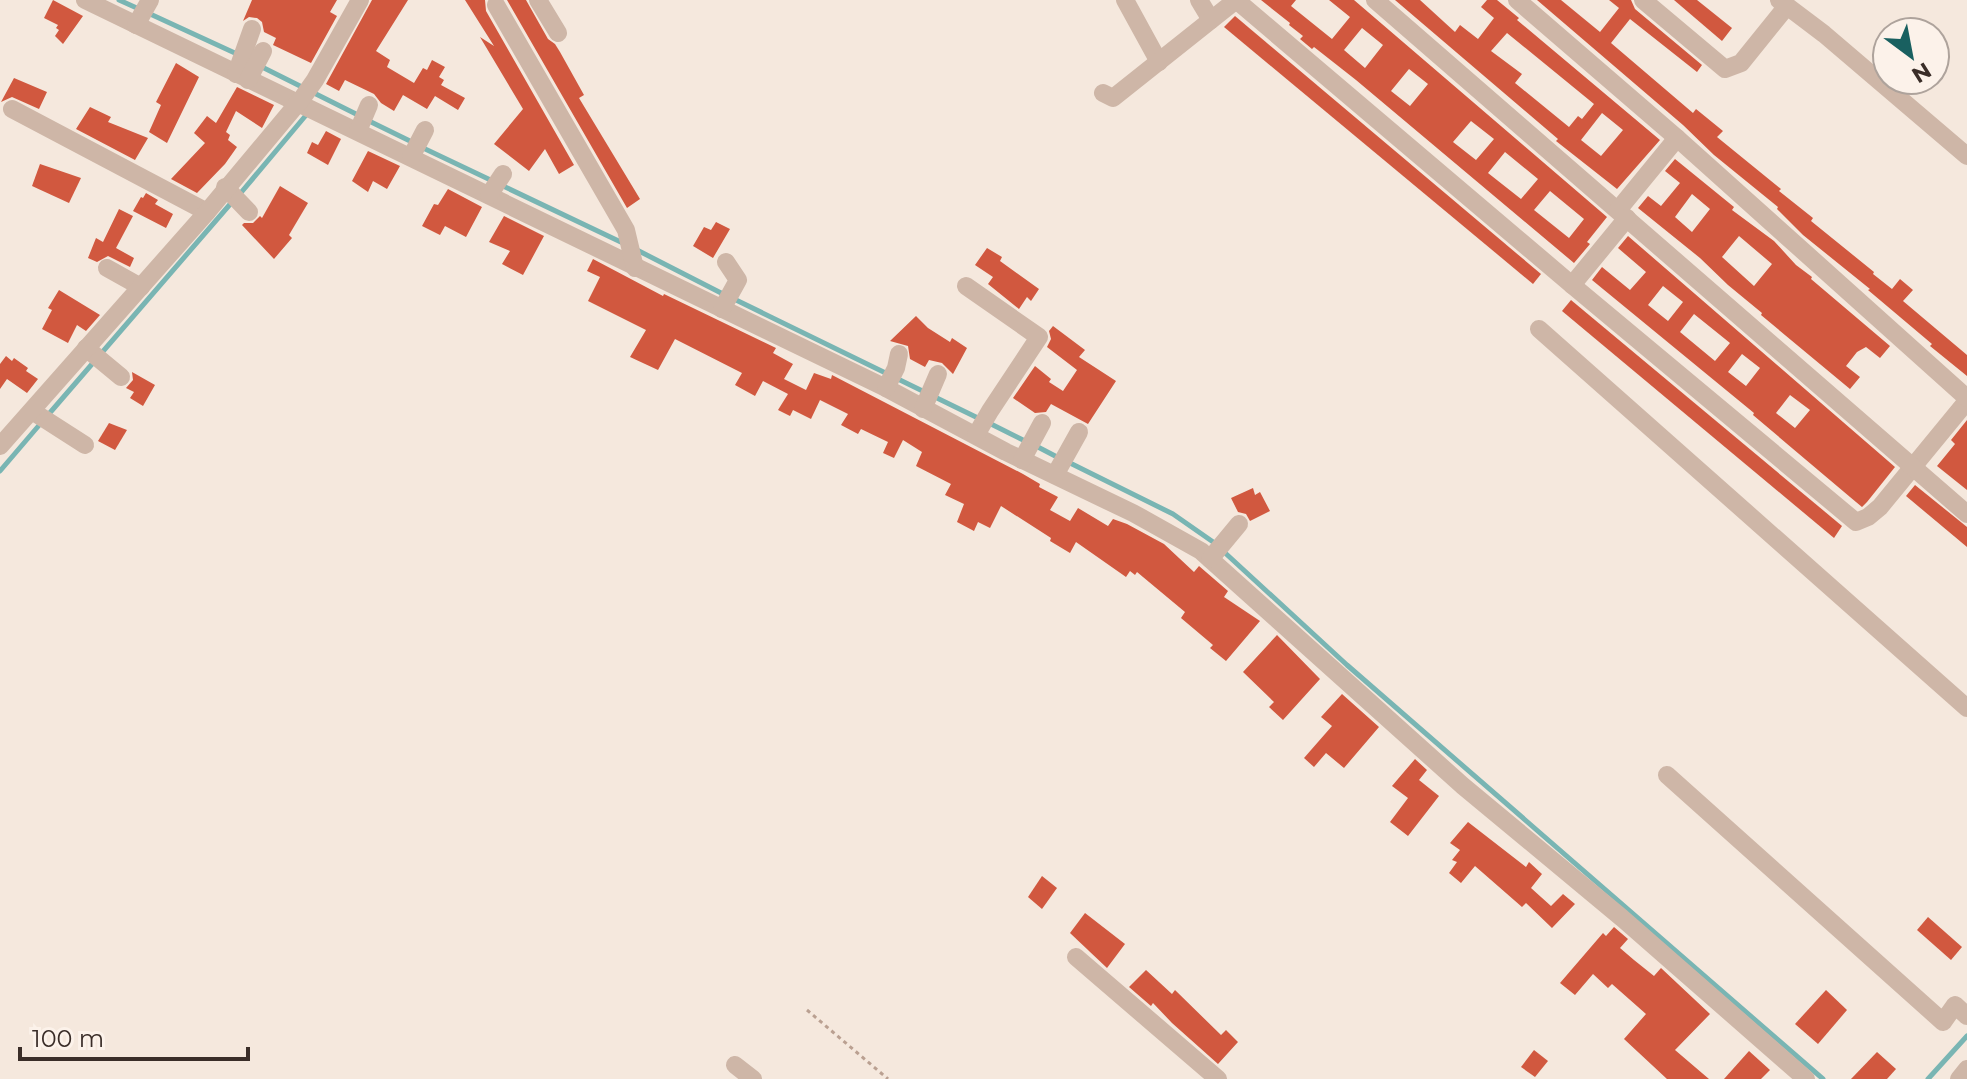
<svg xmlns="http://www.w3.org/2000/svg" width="1967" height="1079" viewBox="0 0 1967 1079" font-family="Montserrat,sans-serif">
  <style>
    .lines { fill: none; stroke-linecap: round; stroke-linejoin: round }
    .stream { stroke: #79b5b3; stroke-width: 5 }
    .building { fill: #d1583f; fill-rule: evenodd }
    .path { stroke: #baa091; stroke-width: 3; stroke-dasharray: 4 4; stroke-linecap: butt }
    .minor { stroke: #ceb6a7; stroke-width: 18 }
  </style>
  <rect width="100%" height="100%" fill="#f5e8dd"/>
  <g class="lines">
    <!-- stream -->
    <g class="stream">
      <polyline points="119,0 139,9"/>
      <polyline points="148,13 237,54"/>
      <polyline points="260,66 358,115"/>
      <polyline points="367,120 412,142"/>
      <polyline points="421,147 625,244"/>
      <polyline points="239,195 307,114"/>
      <polyline points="637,250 725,295"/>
      <polyline points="734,299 980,419"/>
      <polyline points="48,415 232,202"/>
      <polyline points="989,423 1027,442"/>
      <polyline points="1036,446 1059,458"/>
      <polyline points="1068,462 1173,514 1216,544"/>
      <polyline points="0,471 41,423"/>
      <polyline points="1223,551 1347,665 1823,1079"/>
      <polyline points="1928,1079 1967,1036"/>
    </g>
  </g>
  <!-- building -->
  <g class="building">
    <polygon points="53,0 83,16 63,44 55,36 59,30 56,28 58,25 44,18"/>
    <polygon points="252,0 337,0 330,12 337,16 311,63 273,45 276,38 264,32 262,22 257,18 249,17 243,21"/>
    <polygon points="372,0 408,0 376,51 390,60 387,67 414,83 423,68 427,70 432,60 445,67 439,77 444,80 441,85 465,98 458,110 435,96 427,109 403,95 394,111 381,103 374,94 345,80 339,91 326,84"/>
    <polygon points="465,0 485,0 486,11 574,165 559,174 545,149 529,171 494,144 523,109 480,37 494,46"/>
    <polygon points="507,0 526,0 548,39 555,44 560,52 584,95 579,98 640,199 627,208"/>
    <path d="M1261,0H1296L1291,6L1332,39L1350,17L1329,0H1354L1607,217L1587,242L1590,244L1574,263L1356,80L1314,47L1312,49L1300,39L1303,36L1289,25L1290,23ZM1362,28L1383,45L1365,68L1344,50ZM1409,69L1428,84L1410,106L1391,91ZM1471,121L1494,139L1476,160L1453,142ZM1505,152L1538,179L1521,199L1488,173ZM1550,191L1584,219L1569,238L1534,210Z"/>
    <path d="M1395,0H1420L1455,32L1460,25L1478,39L1494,18L1481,7L1487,0H1497L1519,18L1517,20L1660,140L1617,189L1556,141L1558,139ZM1507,33L1594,104L1582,119L1578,116L1569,127L1515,83L1522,74L1491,51ZM1602,113L1623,130L1601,156L1581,140Z"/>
    <polygon points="1537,0 1561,0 1600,32 1619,8 1609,0 1631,0 1635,9 1702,65 1697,72 1630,19 1611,43 1693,113 1696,109 1723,131 1717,137 1781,189 1779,191 1813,218 1811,221 1874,272 1873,274 1892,289 1900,279 1913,290 1903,301 1967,355 1967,376 1930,346 1932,344 1868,290 1870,289 1803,235 1777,209 1778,207 1714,155 1683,125"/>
    <polygon points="1674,0 1697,0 1732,28 1722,41"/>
    <polygon points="1235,16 1541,274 1533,284 1224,27"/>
    <polygon points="176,63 199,77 167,143 149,132 161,105 156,102"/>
    <polygon points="14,78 47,92 39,109 12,97 1,102"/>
    <polygon points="237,87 274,105 262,128 236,111 226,132 230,135 228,140 237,147 225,164 197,193 171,179 205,143 194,133 207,116 216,123"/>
    <polygon points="90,107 111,117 108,122 148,138 135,160 76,129"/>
    <polygon points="326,131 341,139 328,165 307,153 312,142 318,145"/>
    <polygon points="368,151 400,166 387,189 373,181 368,192 352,181"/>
    <path d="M1675,159L1734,207L1732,210L1774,241L1796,265L1812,277L1811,279L1890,346L1880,358L1866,347L1857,352L1846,366L1860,377L1850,389L1761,315L1762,313L1728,285L1700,258L1638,208L1648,196L1661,206L1680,183L1665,171ZM1692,194L1710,209L1692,232L1675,217ZM1739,236L1772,264L1754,286L1722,257Z"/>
    <polygon points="40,164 81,178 69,203 32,186"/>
    <polygon points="280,186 308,203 289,235 292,238 274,259 242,225 244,223 253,223 260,216 262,218"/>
    <polygon points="448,189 482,207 466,237 445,226 440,235 422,226 434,204 438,205"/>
    <polygon points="146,193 158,200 155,204 173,214 166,228 133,211 141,197 143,198"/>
    <polygon points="119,209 133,216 116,248 134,258 130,267 108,256 97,262 88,258 96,238 103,242"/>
    <polygon points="504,216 544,236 523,275 502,264 510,251 489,242"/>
    <polygon points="716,222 730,229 713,258 693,246 704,227 711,230"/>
    <path d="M1628,236L1895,467L1867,502L1862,507L1850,497L1753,415L1754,413L1592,280L1602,267L1630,290L1646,272L1618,248ZM1663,286L1683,302L1668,321L1648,305ZM1694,314L1730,343L1715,361L1680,332ZM1742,354L1760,368L1746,386L1728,372ZM1790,395L1810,410L1795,428L1776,413Z"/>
    <polygon points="987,248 1002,257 1000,261 1039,289 1031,301 1027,297 1019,309 988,284 993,277 975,265"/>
    <polygon points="593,259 663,296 664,294 776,348 773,353 793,364 784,379 806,390 814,373 831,379 832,375 1023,474 1040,484 1039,487 1058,497 1050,510 1070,521 1078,508 1108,526 1113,519 1127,524 1164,544 1194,572 1199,566 1228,591 1224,597 1260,621 1226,661 1210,648 1213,645 1181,618 1185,612 1137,572 1135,575 1130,571 1126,577 1076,542 1070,553 1050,541 1051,538 1001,506 990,528 978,522 974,531 957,522 964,504 945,495 951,484 916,466 922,452 903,440 894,458 883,453 888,442 861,429 858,434 841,425 848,414 820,400 811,419 793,410 790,416 778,410 788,394 763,381 755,396 735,385 742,373 675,339 658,370 630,357 646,330 588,301 600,277 587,271"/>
    <polygon points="59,290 100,315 86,331 77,325 68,343 42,329 52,310 48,308"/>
    <polygon points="1571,300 1842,526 1834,538 1562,311"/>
    <polygon points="916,316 928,328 950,342 952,338 967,348 953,374 942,363 929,360 925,367 910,359 908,346 890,341"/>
    <polygon points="1053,326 1085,350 1079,357 1116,381 1088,424 1051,404 1046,412 1035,413 1013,398 1035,366 1051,379 1049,382 1063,391 1077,370 1047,347 1051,339 1049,331"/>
    <polygon points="6,356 12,361 14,358 28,368 26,371 38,379 27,393 7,379 0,389 0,364"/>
    <polygon points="132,372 155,385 143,406 130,398 134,392 126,388 133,380"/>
    <polygon points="1967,420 1967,490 1937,466 1955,444 1951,440"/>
    <polygon points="109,423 127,430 115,450 98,441"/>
    <polygon points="1915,485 1967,527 1967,547 1906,496"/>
    <polygon points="1253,488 1255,495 1260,492 1270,511 1250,521 1246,514 1238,512 1231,498"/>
    <polygon points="1277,635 1320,679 1283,720 1269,707 1274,702 1243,672"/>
    <polygon points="1342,694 1379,727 1344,768 1326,753 1314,767 1304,758 1332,726 1321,717"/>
    <polygon points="1415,759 1427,770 1419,780 1439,796 1408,836 1390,822 1408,798 1392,786"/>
    <polygon points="1468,822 1526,867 1529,862 1542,874 1531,888 1551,906 1563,894 1575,904 1552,928 1526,903 1522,907 1475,866 1461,883 1449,873 1457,862 1452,860 1460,850 1450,843"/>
    <polygon points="1042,876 1057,888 1042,909 1028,897"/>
    <polygon points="1085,913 1125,944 1107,968 1070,933"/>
    <polygon points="1928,917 1962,947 1951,960 1917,930"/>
    <polygon points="1614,927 1628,939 1620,948 1634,960 1654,976 1661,968 1710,1014 1675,1050 1709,1079 1667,1079 1624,1039 1646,1014 1612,984 1608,988 1593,974 1575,995 1560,983 1603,933 1606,936"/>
    <polygon points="1146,970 1172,994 1175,990 1221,1035 1226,1030 1238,1042 1218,1064 1172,1023 1153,1003 1151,1006 1129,987"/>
    <polygon points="1826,990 1847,1010 1818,1044 1795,1024"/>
    <polygon points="1534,1050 1548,1061 1535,1077 1521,1067"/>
    <polygon points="1749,1051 1770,1070 1761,1079 1724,1079"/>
    <polygon points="1877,1052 1896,1069 1887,1079 1851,1079"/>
  </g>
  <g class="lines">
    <!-- path -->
    <polyline class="path" points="807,1010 888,1079"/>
    <!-- minor -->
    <g class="minor">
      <polyline points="85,0 886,388 1006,452 1133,513 1201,551 1463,786 1622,918 1806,1079"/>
      <polyline points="538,0 558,33"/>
      <polyline points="1125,0 1159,62"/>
      <polyline points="1199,0 1211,20"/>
      <polyline points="1236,0 1572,285 1856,522 1868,517 1880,507 1967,401"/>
      <polyline points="1375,0 1967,514"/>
      <polyline points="1517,0 1677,138 1967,398"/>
      <polyline points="1643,0 1725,69 1741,63 1787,6"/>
      <polyline points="1779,0 1824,34 1967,156"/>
      <polyline points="496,5 626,230 635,268"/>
      <polyline points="136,25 150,0"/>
      <polyline points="236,74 252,29"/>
      <polyline points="248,80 263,51"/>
      <polyline points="1103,93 1113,98 1235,1"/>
      <polyline points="12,109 207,212"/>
      <polyline points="358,131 369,105"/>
      <polyline points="411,157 425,130"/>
      <polyline points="225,187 249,212"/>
      <polyline points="489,195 503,174"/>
      <polyline points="1618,210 1677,138"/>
      <polyline points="107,268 141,287"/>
      <polyline points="1572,285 1627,218"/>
      <polyline points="966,286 1039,337 990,411 976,435"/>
      <polyline points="722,309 738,280 726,262"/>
      <polyline points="1539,329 1967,708"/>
      <polyline points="86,348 121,377"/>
      <polyline points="886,388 896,368 899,354"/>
      <polyline points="923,409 938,374"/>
      <polyline points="32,411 85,445"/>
      <polyline points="0,446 207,212 303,97 315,80 360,0"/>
      <polyline points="1022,460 1042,423"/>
      <polyline points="1055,475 1079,432"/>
      <polyline points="1210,559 1239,524"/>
      <polyline points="1667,775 1943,1022 1955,1005 1967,1016"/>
      <polyline points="1076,957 1218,1079"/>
      <polyline points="735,1065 753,1079"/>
      <polyline points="1959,1079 1967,1069"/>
    </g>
  </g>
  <!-- north arrow -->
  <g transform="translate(1911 56) rotate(148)"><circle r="38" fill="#fcf2ea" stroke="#aea39c" stroke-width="2"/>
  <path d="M0-6L14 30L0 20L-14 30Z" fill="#196060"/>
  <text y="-12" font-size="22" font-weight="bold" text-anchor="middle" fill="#3a2d28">N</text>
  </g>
  <!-- scale -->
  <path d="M20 1047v12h228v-12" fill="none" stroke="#3a2d28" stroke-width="4"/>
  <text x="32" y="1047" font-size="24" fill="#3a2d28" stroke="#fcf2ea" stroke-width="6" paint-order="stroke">100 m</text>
</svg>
